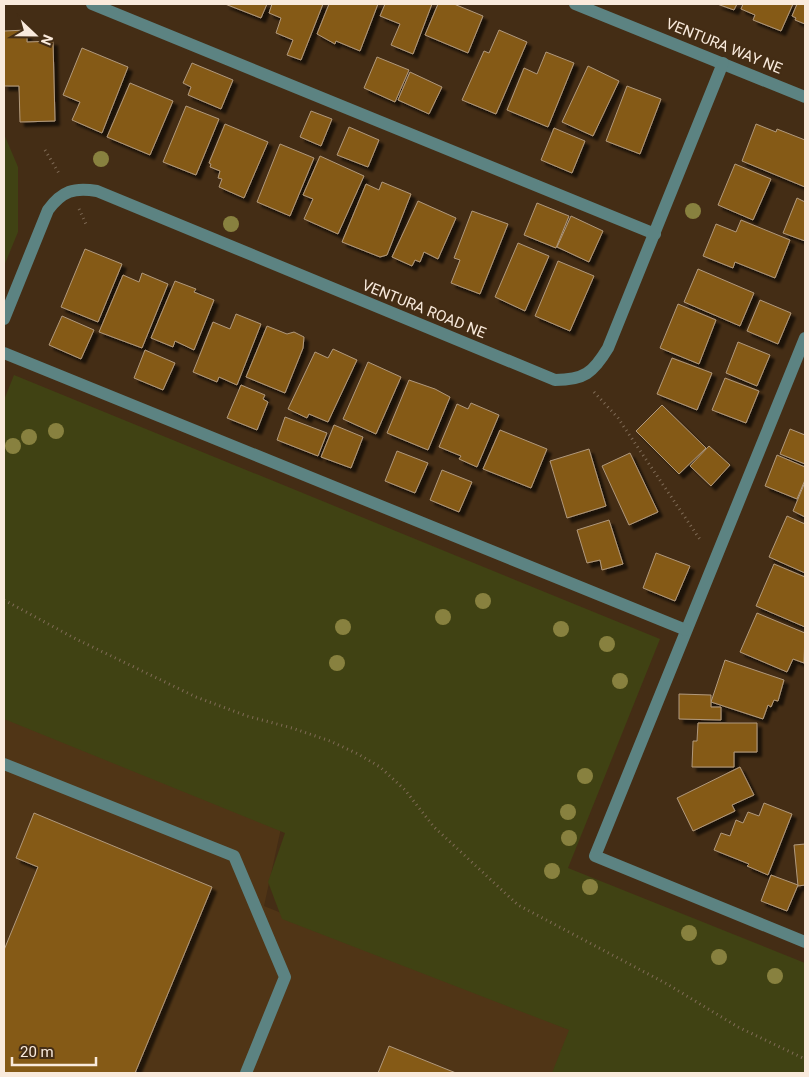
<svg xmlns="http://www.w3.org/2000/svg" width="809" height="1077" viewBox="0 0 809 1077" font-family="Roboto,sans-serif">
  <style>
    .built { fill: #503516 }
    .green { fill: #404213 }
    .building { fill: #855a19; stroke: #b1997c; filter: url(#shadow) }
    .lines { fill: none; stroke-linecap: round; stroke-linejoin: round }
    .path { stroke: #806c57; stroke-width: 3; stroke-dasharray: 1 4; stroke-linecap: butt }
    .minor { stroke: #5c8382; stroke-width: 12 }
    .tree { fill: #88813f }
    .labels { text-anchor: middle; stroke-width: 4; stroke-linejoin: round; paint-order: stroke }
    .street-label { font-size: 15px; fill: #f9eadc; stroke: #442d15 }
  </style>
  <defs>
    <filter id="shadow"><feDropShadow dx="4.5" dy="4.5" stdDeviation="1" flood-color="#0009"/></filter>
  </defs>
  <rect width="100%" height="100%" fill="#442d15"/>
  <!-- built -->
  <polygon class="built" points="4,712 283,819 264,906 676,1073 4,1073"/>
  <!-- green -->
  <g class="green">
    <polygon points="4,134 18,167 18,232 4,266"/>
    <polygon points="14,375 660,639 568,868 805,963 805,1073 552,1073 569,1030 282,919 268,882 285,833 4,719 4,400"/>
  </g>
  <!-- building -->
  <g class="building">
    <polygon points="225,4 267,4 261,18"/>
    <polygon points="272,4 323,4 301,60 287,55 293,40 276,33 281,18 269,13"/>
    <polygon points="329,4 378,4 360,51 336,41 335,44 317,34"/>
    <polygon points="385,4 432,4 413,54 391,45 400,24 380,16"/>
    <polygon points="438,4 454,4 483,16 468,53 425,35"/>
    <polygon points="717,4 737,4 734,10"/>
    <polygon points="743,4 793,4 781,31 753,20 755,15 741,9"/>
    <polygon points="797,4 805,4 805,24 795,20 796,18 792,16"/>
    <polygon points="27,30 27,42 53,41 55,121 20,122 19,86 4,86 4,31"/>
    <polygon points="499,30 527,42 496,114 462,100 484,51 489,53"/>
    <polygon points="82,48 128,67 102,133 72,120 80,102 63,95"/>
    <polygon points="546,52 574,63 548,127 507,110 524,68 537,74"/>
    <polygon points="377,57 409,70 395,102 364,88"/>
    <polygon points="192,63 233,80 221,109 188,95 191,87 183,83"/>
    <polygon points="588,66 619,81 593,136 562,122"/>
    <polygon points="410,72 442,87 429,114 398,100"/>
    <polygon points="130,83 173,101 150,155 107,137"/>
    <polygon points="627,86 661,99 640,154 606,141"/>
    <polygon points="186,106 219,119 196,175 163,162"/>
    <polygon points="311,111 332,119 321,146 300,137"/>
    <polygon points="225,124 268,142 244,198 219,187 222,179 218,178 220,171 210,167 211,164 209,163"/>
    <polygon points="756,124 776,132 777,129 805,140 805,187 742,161"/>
    <polygon points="349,127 379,140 368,167 337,155"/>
    <polygon points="554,128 585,141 572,173 541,160"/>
    <polygon points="280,144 314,158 290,216 257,202"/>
    <polygon points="320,156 364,176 338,234 304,219 313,199 303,195"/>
    <polygon points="735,164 771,179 753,220 718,205"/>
    <polygon points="382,182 411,194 387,255 380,257 342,242 366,184 379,190"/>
    <polygon points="797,198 805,202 805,241 783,233"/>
    <polygon points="418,201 456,218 438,259 424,252 420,262 415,260 412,266 392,257"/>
    <polygon points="537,203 569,216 556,248 524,235"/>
    <polygon points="472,211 508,224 480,294 451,283 460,260 454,258"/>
    <polygon points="571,216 603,231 589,262 557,247"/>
    <polygon points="741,220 790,240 775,278 735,262 733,268 703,256 716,224 736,232"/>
    <polygon points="518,243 549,256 525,311 495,297"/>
    <polygon points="85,249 122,264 98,322 61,307"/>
    <polygon points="558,261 594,276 570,331 535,316"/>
    <polygon points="698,269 754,293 740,326 684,302"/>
    <polygon points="142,273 168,284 142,348 99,332 123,275 139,282"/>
    <polygon points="175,281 196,289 194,292 214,300 194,350 175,341 173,347 151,338"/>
    <polygon points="760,300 791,313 778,344 747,331"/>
    <polygon points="678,304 716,320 699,364 660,348"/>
    <polygon points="236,314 261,324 237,385 219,377 217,382 193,372 213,322 230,329"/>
    <polygon points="62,316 94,330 81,359 49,345"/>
    <polygon points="267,326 287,334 294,332 304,337 303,348 285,393 246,377"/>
    <polygon points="738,342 770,355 757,386 726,373"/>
    <polygon points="333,349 357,360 328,422 309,414 307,418 288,409 315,352 328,358"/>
    <polygon points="145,350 175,363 163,390 134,378"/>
    <polygon points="672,358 712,373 697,410 657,394"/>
    <polygon points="368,362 401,377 376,434 343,419"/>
    <polygon points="725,378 759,391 746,423 712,410"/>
    <polygon points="409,380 435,389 450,397 428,450 387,433"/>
    <polygon points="241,385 265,395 263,399 268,402 257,430 227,418"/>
    <polygon points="471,403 499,415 477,467 459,459 461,456 439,447 457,404 468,409"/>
    <polygon points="662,405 706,448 679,474 636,431"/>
    <polygon points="285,417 327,433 318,456 277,440"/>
    <polygon points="334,425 363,437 351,468 321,457"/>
    <polygon points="790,429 805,435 805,464 780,454"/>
    <polygon points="500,430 547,449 531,488 483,469"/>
    <polygon points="709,446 730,465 711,486 690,466"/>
    <polygon points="589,449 606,506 567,518 550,461"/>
    <polygon points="397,451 428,463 415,493 385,481"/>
    <polygon points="630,453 658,512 629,525 602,466"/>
    <polygon points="777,455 805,467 805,480 797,499 765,486"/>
    <polygon points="442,470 472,482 459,512 430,500"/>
    <polygon points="805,482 805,517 793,511"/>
    <polygon points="787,516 805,524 805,573 769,557"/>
    <polygon points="609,520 623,564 602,570 600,560 587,563 577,530"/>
    <polygon points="656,553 690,566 675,601 643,588"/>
    <polygon points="774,564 805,577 805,627 756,606"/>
    <polygon points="757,613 805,633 804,663 793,659 787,672 740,652"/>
    <polygon points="725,660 784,680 778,701 774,700 771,707 768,705 763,719 711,702"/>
    <polygon points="679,694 711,695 711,707 721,707 721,720 679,719"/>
    <polygon points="698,723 757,723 757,752 734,752 734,767 692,767 693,741 697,741"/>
    <polygon points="740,767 754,795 732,805 735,811 693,831 677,798"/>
    <polygon points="764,803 792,814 768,875 747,866 749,864 714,850 721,833 730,836 736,820 743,823 748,812 759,816"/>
    <polygon points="34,813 212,887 135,1073 4,1073 4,950 38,867 16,858"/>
    <polygon points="805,844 805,885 798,886 794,845"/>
    <polygon points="771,875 798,885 787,911 761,901"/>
    <polygon points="389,1046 456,1073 378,1073"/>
  </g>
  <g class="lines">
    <!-- path -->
    <g class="path">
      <polyline points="45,150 60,175"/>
      <polyline points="79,209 86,224"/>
      <polyline points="594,392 618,418 701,541"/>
      <polyline points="4,600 76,639 196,697 247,716 292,728 330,741 358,754 380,767 405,790 434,827 518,905 667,984 738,1027 805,1059"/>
    </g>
    <!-- minor -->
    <g class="minor">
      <polyline points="92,4 655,234"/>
      <polyline points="575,4 805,97"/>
      <path d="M4,319L48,210C62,191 74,187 97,191L555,380C584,380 593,373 608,348L723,63"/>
      <polyline points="805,338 595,856 805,942"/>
      <polyline points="4,353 686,630"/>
      <polyline points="4,764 234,856 285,977 246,1073"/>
    </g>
  </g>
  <!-- trees -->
  <g class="tree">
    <circle cx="101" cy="159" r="8"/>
    <circle cx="693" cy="211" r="8"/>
    <circle cx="231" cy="224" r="8"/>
    <circle cx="56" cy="431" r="8"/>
    <circle cx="29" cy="437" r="8"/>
    <circle cx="13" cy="446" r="8"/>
    <circle cx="483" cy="601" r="8"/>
    <circle cx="443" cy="617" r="8"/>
    <circle cx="343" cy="627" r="8"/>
    <circle cx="561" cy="629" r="8"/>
    <circle cx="607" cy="644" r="8"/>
    <circle cx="337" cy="663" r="8"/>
    <circle cx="620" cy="681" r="8"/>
    <circle cx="585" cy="776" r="8"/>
    <circle cx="568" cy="812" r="8"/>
    <circle cx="569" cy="838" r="8"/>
    <circle cx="552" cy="871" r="8"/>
    <circle cx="590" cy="887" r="8"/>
    <circle cx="689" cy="933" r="8"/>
    <circle cx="719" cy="957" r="8"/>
    <circle cx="775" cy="976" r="8"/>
  </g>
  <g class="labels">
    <!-- street labels -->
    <g class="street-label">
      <text transform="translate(724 46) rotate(22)" y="5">VENTURA WAY NE</text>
      <text transform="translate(424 309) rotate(22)" y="5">VENTURA ROAD NE</text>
    </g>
  </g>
  <!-- border -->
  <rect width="809" height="1077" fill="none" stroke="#f9eadc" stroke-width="10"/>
  <!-- north arrow -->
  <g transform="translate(35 35) rotate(112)" stroke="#442d15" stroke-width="4" paint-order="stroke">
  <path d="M0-4L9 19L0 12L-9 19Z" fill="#f9eadc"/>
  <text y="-8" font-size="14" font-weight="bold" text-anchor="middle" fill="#f9eadc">N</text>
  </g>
  <!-- scale -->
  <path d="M12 1057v8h84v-8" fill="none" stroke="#f9eadc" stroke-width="2.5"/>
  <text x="20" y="1057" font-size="15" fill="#f9eadc" stroke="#442d15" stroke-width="4" paint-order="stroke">20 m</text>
</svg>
